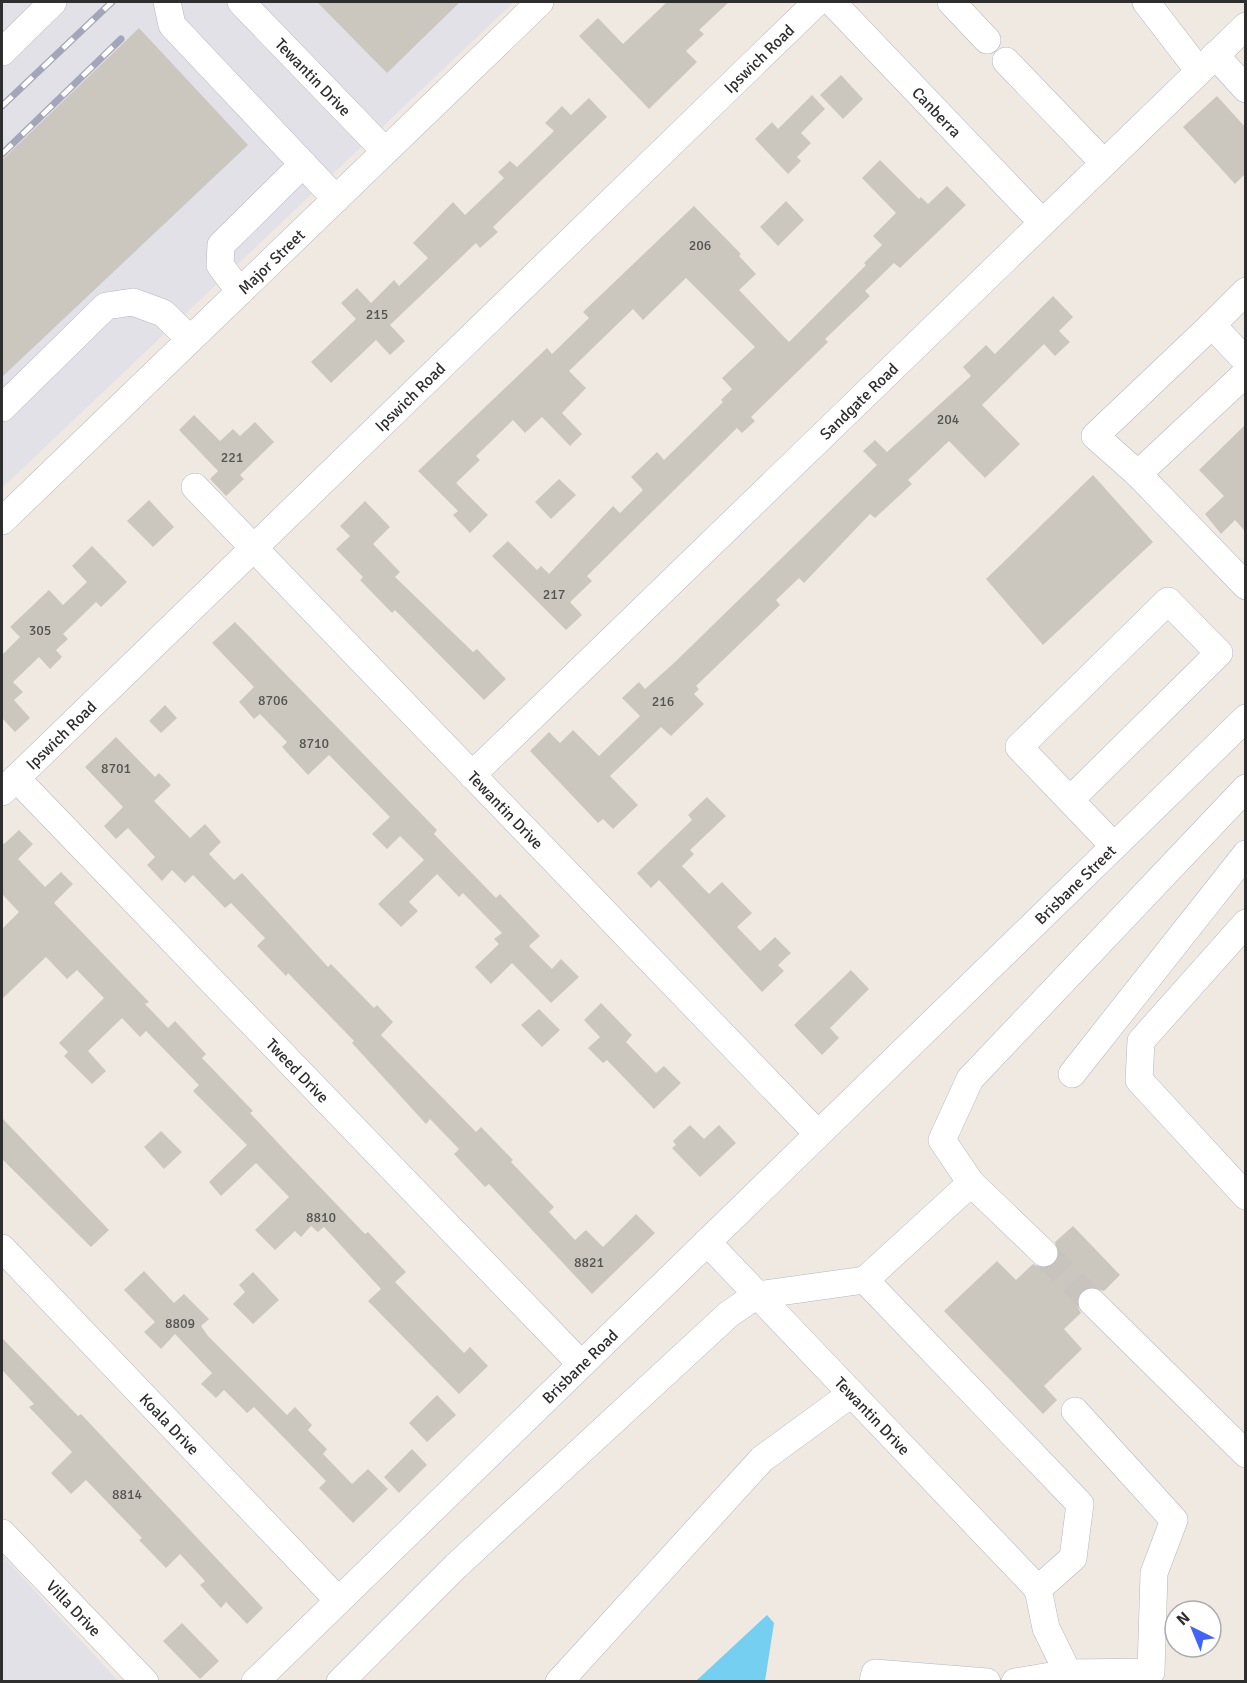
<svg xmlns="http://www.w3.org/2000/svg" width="1247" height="1683" viewBox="0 0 1247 1683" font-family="Signika,sans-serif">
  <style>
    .industrial { fill: #e3e1e8 }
    .water { fill: #75cff0 }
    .building { fill: #cbc7bf }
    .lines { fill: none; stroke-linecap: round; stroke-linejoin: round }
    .minor-tunnel { stroke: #c8c4bd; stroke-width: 27; stroke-dasharray: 27 14; stroke-linecap: butt }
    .minor-casing { stroke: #b4b7c1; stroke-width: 28 }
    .minor { stroke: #fff; stroke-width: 27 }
    .rail-casing { stroke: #a3a6b8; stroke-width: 7 }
    .rail { stroke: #fff; stroke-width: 4.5; stroke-dasharray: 14; stroke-linecap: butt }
    .labels { text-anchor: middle; stroke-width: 4.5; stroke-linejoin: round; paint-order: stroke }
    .number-label { font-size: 14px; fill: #555452 }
    .street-label { font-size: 16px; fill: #2e2e2e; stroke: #fff }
  </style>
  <rect width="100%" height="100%" fill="#efe9e1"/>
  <!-- industrial -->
  <g class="industrial">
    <polygon points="2,2 514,2 2,488"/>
    <polygon points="2,1555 118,1681 2,1681"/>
  </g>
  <!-- water -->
  <polygon class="water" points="767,1615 774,1623 765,1681 696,1681"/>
  <!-- building -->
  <g class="building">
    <polygon points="317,2 460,2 387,73"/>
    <polygon points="667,2 729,2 699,30 704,34 686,51 697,62 649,109 579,36 598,18 623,44"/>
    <polygon points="139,28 248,145 2,377 2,160"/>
    <polygon points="841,75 863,99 843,119 820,95"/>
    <polygon points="812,95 825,109 801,133 811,143 797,157 801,161 788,174 755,139 772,122 778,129"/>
    <polygon points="1217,96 1245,127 1245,174 1235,184 1183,127"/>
    <polygon points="589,98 607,117 493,227 498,232 480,248 476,243 390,325 405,341 390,355 376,340 331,383 311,362 356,319 341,303 357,288 371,303 394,280 399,286 428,258 413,243 453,202 465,215 504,178 498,172 510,161 517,167 554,131 545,123 562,106 571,115"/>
    <polygon points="880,160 919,199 921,197 928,204 947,186 966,205 900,268 894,263 865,291 870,296 825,339 828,342 751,417 755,421 742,433 737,428 587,576 592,581 570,602 582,615 566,630 492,556 508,541 537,570 541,566 549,574 613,506 620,513 643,490 631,477 657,452 664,460 723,402 721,400 732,389 722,378 755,347 686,278 643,320 633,309 569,371 586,388 562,413 582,434 570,446 542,417 525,433 513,420 476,456 480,460 456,483 488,515 470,533 453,515 458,511 418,471 547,348 552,354 589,318 583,312 694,206 741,254 739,256 756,274 739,290 789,342 866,265 864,263 882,245 873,236 896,213 862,178"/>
    <polygon points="786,201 804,220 778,246 760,227"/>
    <polygon points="1053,296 1073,317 1059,331 1070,342 1055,356 1044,344 982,405 1020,444 985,478 949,441 908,480 912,484 875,518 870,514 804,583 799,578 776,600 780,605 696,686 699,689 694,694 704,704 671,736 661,727 610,776 638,805 613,829 603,819 598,823 530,751 549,732 560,743 573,730 599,756 640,716 622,698 639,682 645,689 674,663 877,465 863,451 875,440 887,452 971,376 963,367 986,345 995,354"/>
    <polygon points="194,415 220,441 233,429 240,436 255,422 274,442 240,475 244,479 226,496 210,479 218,471 179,430"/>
    <polygon points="1245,425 1245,531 1235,520 1221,534 1205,514 1224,496 1199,470"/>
    <polygon points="1093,475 1153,542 1043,645 986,579"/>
    <polygon points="559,479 576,495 551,519 535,502"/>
    <polygon points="149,500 174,527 153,547 127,521"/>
    <polygon points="365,501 390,527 373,544 400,572 395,577 473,652 477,649 506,679 484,700 395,610 392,613 360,580 363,577 336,549 350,536 340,526"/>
    <polygon points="92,546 127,582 101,607 96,602 63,634 68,639 56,650 62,657 50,669 39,657 13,682 23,692 14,700 30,718 15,732 2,718 2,655 20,637 10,627 49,590 63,605 87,582 72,566"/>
    <polygon points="235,622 437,830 434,834 496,898 500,894 540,936 529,946 552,969 561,959 579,977 551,1003 512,963 491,984 475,967 499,944 494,939 502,933 463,893 459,897 437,874 409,902 418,911 401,927 378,904 424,860 400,836 387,849 372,834 390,817 329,755 308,775 282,747 287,742 260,714 254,719 239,702 254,687 212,643"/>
    <polygon points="165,705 177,718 161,733 149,721"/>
    <polygon points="116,737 155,777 159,773 171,785 154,801 190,838 205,824 221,842 209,854 234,880 242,873 328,967 331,964 374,1008 377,1005 393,1022 381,1035 476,1132 481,1127 513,1160 511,1162 554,1207 549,1212 575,1240 586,1230 603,1247 636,1214 655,1233 592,1294 489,1184 485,1187 454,1154 459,1149 430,1119 426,1124 352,1043 354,1041 288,973 286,976 257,946 265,938 231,903 225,908 193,875 185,883 172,870 162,881 147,865 155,857 128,828 116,839 104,826 123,807 85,767"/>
    <polygon points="707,797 726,816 690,850 694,854 682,866 709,894 722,882 752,913 737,927 760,951 775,937 791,953 778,965 784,971 762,992 659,880 651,888 637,873 692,820 688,815"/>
    <polygon points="19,830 33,844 18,859 45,887 61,872 73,884 54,903 149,1002 145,1004 168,1028 175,1021 206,1054 202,1058 253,1111 250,1113 294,1160 365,1234 368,1232 406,1272 395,1282 464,1353 470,1347 488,1366 459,1394 368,1301 381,1289 324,1227 318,1232 311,1226 301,1237 295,1231 275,1250 255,1230 289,1197 256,1163 221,1196 209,1182 247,1145 193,1091 199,1085 146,1031 140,1037 122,1018 88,1051 106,1071 92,1084 64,1056 68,1052 59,1043 104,998 77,970 67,979 46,957 2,999 2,929 19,912 2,894 2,842 4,844"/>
    <polygon points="851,970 869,989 830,1028 839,1038 822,1055 794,1025"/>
    <polygon points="601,1003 632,1035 626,1042 656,1073 664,1066 681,1083 654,1109 607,1060 603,1063 588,1048 600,1037 584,1020"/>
    <polygon points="539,1009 560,1030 542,1047 521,1025"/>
    <polygon points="2,1118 109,1230 91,1247 2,1159"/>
    <polygon points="690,1125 704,1139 719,1125 736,1143 700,1177 672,1148 676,1145 673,1141"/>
    <polygon points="161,1131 182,1152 164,1169 144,1147"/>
    <polygon points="1073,1226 1120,1275 1104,1291 1088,1287 1081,1291 1077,1297 1077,1306 1081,1313 1064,1329 1082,1349 1044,1386 1057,1400 1043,1414 944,1311 997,1261 1016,1280 1033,1264 1041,1268 1055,1264 1059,1256 1055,1242"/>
    <polygon points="144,1271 174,1303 184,1294 209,1319 201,1326 208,1336 287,1415 295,1407 312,1425 308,1430 327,1449 323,1454 352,1484 368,1469 388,1489 353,1523 319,1488 326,1481 254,1407 247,1413 224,1390 216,1398 201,1384 212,1373 175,1334 161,1349 144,1332 155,1322 124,1290"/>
    <polygon points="253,1272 279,1300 253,1324 233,1304 245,1292 239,1285"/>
    <polygon points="2,1338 78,1416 81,1414 263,1608 247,1624 226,1602 221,1608 200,1585 205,1581 180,1554 166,1568 139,1540 142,1538 86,1480 71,1494 51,1473 72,1452 29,1407 34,1404 2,1370"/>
    <polygon points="437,1395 456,1415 427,1442 409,1423"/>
    <polygon points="412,1449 427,1465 399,1493 384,1477"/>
    <polygon points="182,1623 219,1661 200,1679 163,1641"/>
  </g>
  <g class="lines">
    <!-- minor-tunnel -->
    <polyline class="minor-tunnel" points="1044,1253 1092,1302"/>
    <!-- minor casing -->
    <g class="minor-casing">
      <g id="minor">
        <polyline points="167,2 172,25 336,199"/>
        <path id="s1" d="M241,2L385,151"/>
        <path id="s2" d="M832,2L1042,222"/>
        <polyline points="951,2 987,40"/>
        <polyline points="1146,2 1199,71"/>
        <polyline points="2,52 53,2"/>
        <polyline points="1215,55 1246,89"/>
        <polyline points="1006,61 1103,162"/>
        <polyline points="1246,291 1212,325 1246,361"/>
        <polyline points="240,292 220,265 221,245 303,164"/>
        <polyline points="1212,325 1095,436 1138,474 1246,586"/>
        <polyline points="2,408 106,306 133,302 163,313 190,339"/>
        <polyline points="1138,474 1246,373"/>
        <path id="s3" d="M195,487L818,1134"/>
        <path id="s4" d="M2,521L540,2"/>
        <path id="s5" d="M472,775L1246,26"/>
        <path id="s6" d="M16,778L581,1364"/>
        <path id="s7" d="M2,792L817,2"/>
        <polyline points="1070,800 1219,653 1168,601 1019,747 1114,846"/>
        <polyline points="1246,923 1141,1041 1139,1080 1246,1196"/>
        <polyline points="1072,1074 1246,854"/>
        <polyline points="971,1183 1044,1253"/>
        <path id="s8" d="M707,1242L1038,1589"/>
        <path id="s9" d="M2,1248L338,1600"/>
        <polyline points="865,1280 971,1183 942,1140 970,1079 1246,788"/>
        <polyline points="1092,1302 1246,1454"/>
        <path id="s10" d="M2,1533L145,1682"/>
        <path id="s11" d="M255,1682L1246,718"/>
        <polyline points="340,1682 456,1566 729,1314 757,1295 865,1280 1080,1504 1073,1558 1038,1589"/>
        <polyline points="559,1682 762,1459 851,1394"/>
        <polyline points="873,1682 875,1673 987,1682"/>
        <polyline points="1015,1682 1068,1673 1046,1628 1038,1589"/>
        <polyline points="1067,1682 1068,1673 1151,1672 1154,1573 1174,1520 1075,1411"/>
      </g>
    </g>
    <!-- minor -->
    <use href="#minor" class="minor"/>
    <!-- rail casing -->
    <g class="rail-casing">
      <g id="rail">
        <polyline points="2,106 112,2"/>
        <polyline points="2,154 121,39"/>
      </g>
    </g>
    <!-- rail -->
    <use href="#rail" class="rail"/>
  </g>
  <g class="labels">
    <!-- number labels -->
    <g class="number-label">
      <text x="700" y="250">206</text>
      <text x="377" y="319">215</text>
      <text x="948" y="424">204</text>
      <text x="232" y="462">221</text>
      <text x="554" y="599">217</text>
      <text x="40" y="635">305</text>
      <text x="273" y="705">8706</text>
      <text x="663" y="706">216</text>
      <text x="314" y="748">8710</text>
      <text x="116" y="773">8701</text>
      <text x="321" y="1222">8810</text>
      <text x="589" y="1267">8821</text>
      <text x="180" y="1328">8809</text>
      <text x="127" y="1499">8814</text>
    </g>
    <!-- street labels -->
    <g class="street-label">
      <text dy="6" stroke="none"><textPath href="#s7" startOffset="1054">Ipswich Road</textPath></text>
      <text dy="6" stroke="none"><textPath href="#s1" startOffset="104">Tewantin Drive</textPath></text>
      <text dy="6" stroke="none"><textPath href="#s2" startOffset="152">Canberra</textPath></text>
      <text dy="6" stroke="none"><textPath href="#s4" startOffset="374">Major Street</textPath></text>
      <text dy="6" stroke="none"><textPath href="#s7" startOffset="568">Ipswich Road</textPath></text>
      <text dy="6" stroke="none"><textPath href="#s5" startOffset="538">Sandgate Road</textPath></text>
      <text dy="6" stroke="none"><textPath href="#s7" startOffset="82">Ipswich Road</textPath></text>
      <text dy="6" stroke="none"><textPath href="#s3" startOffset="448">Tewantin Drive</textPath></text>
      <text dy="6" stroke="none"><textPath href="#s11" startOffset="1144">Brisbane Street</textPath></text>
      <text dy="6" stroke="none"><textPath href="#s6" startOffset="406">Tweed Drive</textPath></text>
      <text dy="6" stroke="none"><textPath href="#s11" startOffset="453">Brisbane Road</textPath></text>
      <text dy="6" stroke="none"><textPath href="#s8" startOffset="240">Tewantin Drive</textPath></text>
      <text dy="6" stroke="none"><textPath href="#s9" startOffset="243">Koala Drive</textPath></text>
      <text dy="6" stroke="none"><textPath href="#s10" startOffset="104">Villa Drive</textPath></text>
    </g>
  </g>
  <!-- border -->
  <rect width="1247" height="1683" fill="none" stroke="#2e2e2e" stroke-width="6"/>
  <!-- north arrow -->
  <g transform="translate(1193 1629) rotate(317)"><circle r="28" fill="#ffffff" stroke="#ababab" stroke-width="1.5"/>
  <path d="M0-4.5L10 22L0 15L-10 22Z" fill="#4264fb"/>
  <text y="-9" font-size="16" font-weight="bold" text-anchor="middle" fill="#2e2e2e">N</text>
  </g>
</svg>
